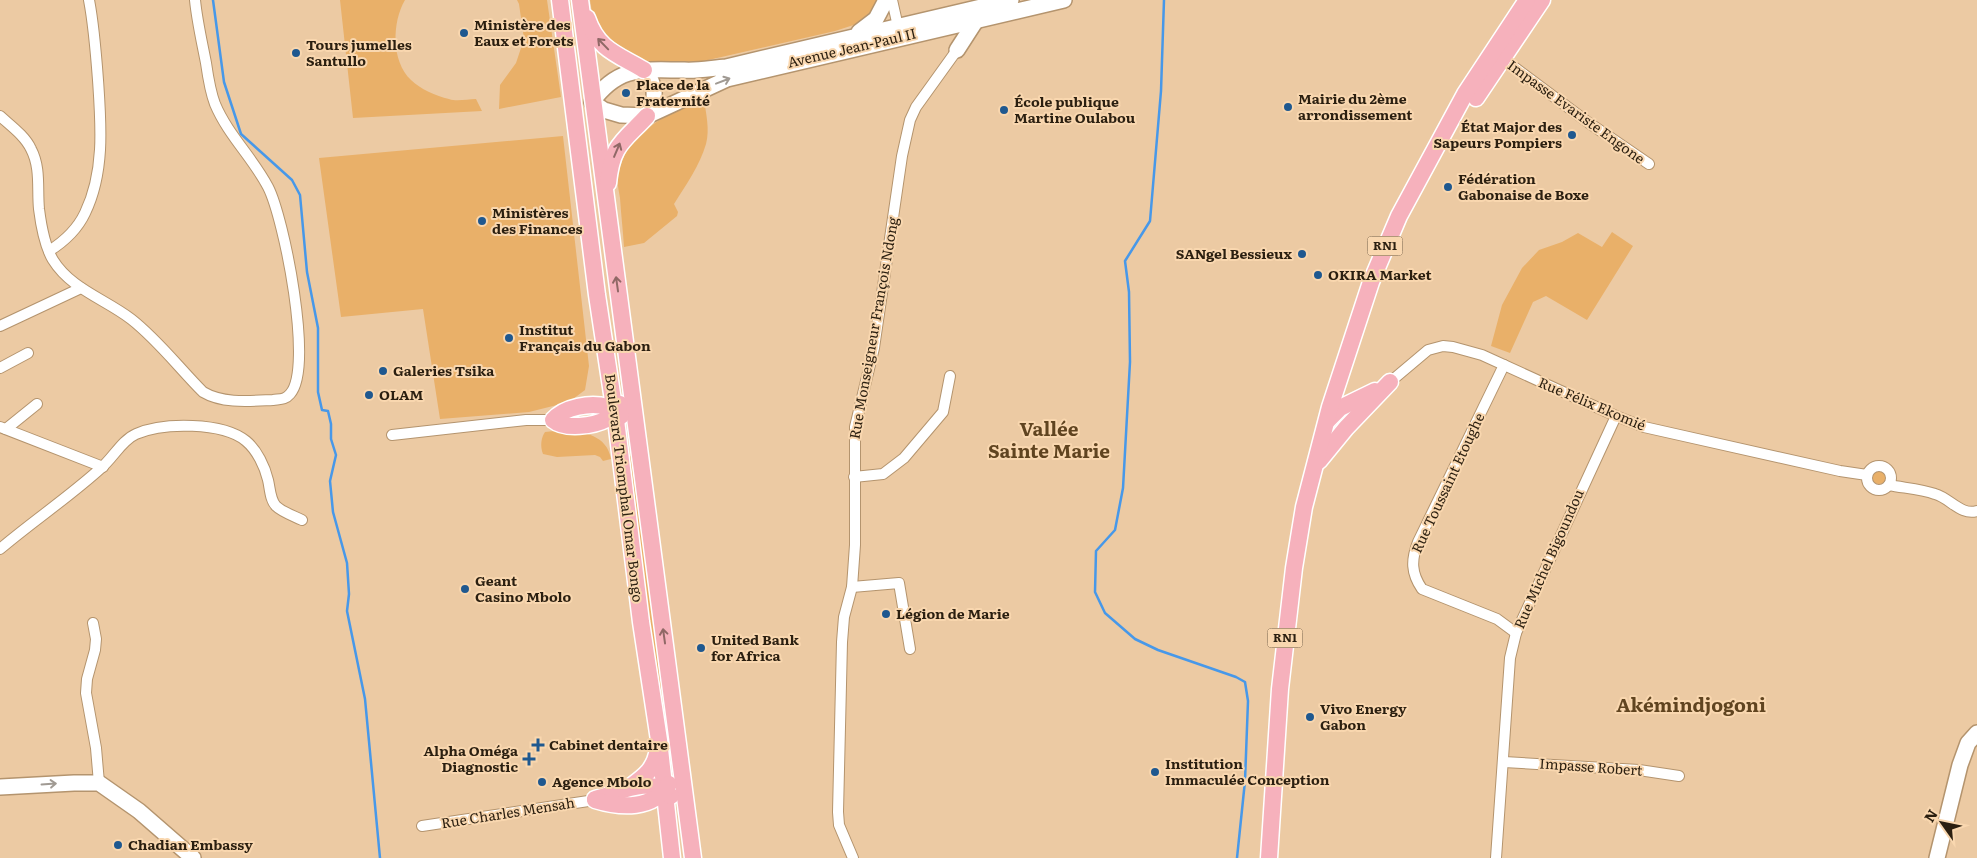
<svg xmlns="http://www.w3.org/2000/svg" width="1977" height="858" viewBox="0 0 1977 858" font-family="Literata,serif">
  <style>
    .green { fill: #e9b069 }
    .lines { fill: none; stroke-linecap: round; stroke-linejoin: round }
    .stream { stroke: #4798e9; stroke-width: 2.5 }
    .street-casing { stroke: #b4946e; stroke-width: 12 }
    .secondary-casing { stroke: #b4946e; stroke-width: 18 }
    .primary-casing { stroke: #fff; stroke-width: 19 }
    .street { stroke: #fff; stroke-width: 10 }
    .secondary { stroke: #fff; stroke-width: 15 }
    .primary { stroke: #f6b1bc; stroke-width: 16 }
    .oneway { stroke: #906866 }
    .oneway2 { stroke: #a09a93 }
    .poi-dot { fill: #1f588f; stroke: #f9d7af; stroke-width: 2 }
    .labels { text-anchor: middle; stroke-width: 4; stroke-linejoin: round; paint-order: stroke }
    .shield { fill: #f9d7af; stroke: #695640; stroke-width: 1 }
    .shield-label { font-size: 12px; font-weight: bold; fill: #2b1f10 }
    .poi-label { font-size: 14px; font-weight: bold; fill: #2b1f10; stroke: #f9d7af; text-anchor: start }
    .street-label { font-size: 14px; fill: #2b1f10; stroke: #f9d7af }
    .district-label { font-size: 19px; font-weight: bold; fill: #604420; stroke: #f9d7af }
  </style>
  <rect width="100%" height="100%" fill="#eccaa3"/>
  <!-- green -->
  <g class="green">
    <path d="M340,0H405C392,22 391,61 411,80C420,89 436,96 449,99C457,102 467,99 476,99L482,111L353,118Z"/>
    <polygon points="517,0 547,0 561,97 499,109 500,85 516,63 524,39 519,4"/>
    <polygon points="590,0 879,0 866,21 835,31 704,61 663,63 647,63 627,57 594,25"/>
    <path d="M704,100C706,113 710,130 706,144C700,165 686,185 674,204L678,212L677,216L644,243L624,247C623,231 621,214 620,198C619,191 617,184 618,178C622,135 668,112 704,100Z"/>
    <polygon points="563,136 589,366 585,390 569,402 529,412 440,419 423,309 341,317 319,158"/>
    <polygon points="1612,232 1633,246 1587,320 1546,296 1533,302 1510,353 1491,346 1502,305 1522,268 1539,250 1562,242 1578,233 1602,247"/>
    <path d="M564,430C584,432 607,435 611,459L603,461L600,457L595,455L557,457L543,454C540,446 541,438 545,432Z"/>
    <polygon points="631,456 637,490 662,678 661,690 659,690 627,457"/>
    <circle cx="1879" cy="476" r="8"/>
  </g>
  <g class="lines">
    <!-- stream -->
    <g class="stream">
      <polyline points="213,0 224,82 241,134 292,180 300,195 307,272 318,328 318,392 322,410 328,411 331,424 331,439 336,455 330,481 333,512 347,563 349,594 347,611 365,699 380,858"/>
      <polyline points="1164,0 1161,91 1150,221 1125,261 1129,292 1130,362 1123,488 1115,530 1096,551 1095,592 1105,613 1135,639 1158,650 1236,677 1245,682 1248,701 1245,781 1237,858"/>
    </g>
    <!-- street casing -->
    <g class="street-casing">
      <g id="street">
        <polyline points="892,0 899,31"/>
        <polyline points="1498,55 1589,123 1649,164"/>
        <path d="M0,116C11,126 25,136 31,149C41,168 37,189 39,209C41,225 44,245 53,260C71,289 105,299 131,319C158,340 179,368 203,392C223,404 251,401 273,400C280,399 285,400 290,394C314,368 284,218 268,187C253,158 228,135 215,104C210,91 208,77 206,63C202,42 197,21 195,0"/>
        <path d="M49,251C65,241 77,230 85,213C105,172 101,124 98,80C96,53 94,26 89,0"/>
        <polyline points="0,326 81,288"/>
        <path d="M1504,365L1418,542C1411,560 1411,573 1422,589L1497,619L1516,633"/>
        <polyline points="0,368 28,353"/>
        <polyline points="1390,382 1428,350 1443,346 1453,347 1482,355 1616,416 1644,427 1840,471 1867,475"/>
        <polyline points="0,427 103,467"/>
        <polyline points="6,429 37,404"/>
        <polyline points="392,435 526,420 553,420"/>
        <circle cx="1879" cy="478" r="12"/>
        <polyline points="854,477 883,474 904,458 943,412 950,376"/>
        <path d="M1889,485C1904,488 1921,489 1935,494C1950,498 1961,516 1977,511"/>
        <path d="M0,549C33,521 69,497 101,468C113,458 122,440 136,434C163,422 223,422 246,441C257,450 265,467 268,480C270,488 270,500 276,506C282,512 294,516 302,520"/>
        <polyline points="852,587 899,583 910,649"/>
        <polyline points="93,623 96,639 95,650 87,679 86,693 96,748 99,783"/>
        <polyline points="1504,762 1639,770 1679,776"/>
        <polyline points="422,826 595,800"/>
        <polyline points="853,858 839,825 838,812 842,642 844,617 852,587 855,545 855,427 874,348 902,156 910,120 916,107 957,50"/>
        <polyline points="1496,858 1510,658 1516,633 1616,416"/>
      </g>
    </g>
    <!-- secondary casing -->
    <g class="secondary-casing">
      <g id="secondary">
        <path d="M1011,0L726,67C712,68 698,71 684,70C643,70 619,65 592,102L604,110L621,115L647,116L727,79L1064,0"/>
        <polyline points="859,32 876,19 886,0"/>
        <polyline points="957,50 977,19"/>
        <path d="M644,70C656,84 658,100 647,116"/>
        <polyline points="0,787 74,783 99,783 139,811 193,858"/>
        <polyline points="1937,858 1960,765 1968,743 1977,733"/>
      </g>
    </g>
    <!-- primary casing -->
    <g class="primary-casing">
      <g id="primary">
        <polyline points="560,0 597,295 616,420 641,622 659,740 672,858"/>
        <polyline points="580,0 693,858"/>
        <path d="M587,18C598,50 617,54 644,70"/>
        <polyline points="1476,98 1542,0"/>
        <path d="M608,183C612,144 623,142 647,116"/>
        <path d="M620,404C617,409 613,416 607,419C594,426 565,430 553,420C564,407 591,402 607,407C612,409 617,412 621,416"/>
        <polyline points="1327,421 1340,408 1375,391"/>
        <polyline points="1319,461 1346,428 1390,382"/>
        <path d="M630,787C645,776 655,769 658,749"/>
        <path d="M595,799C620,793 648,774 671,796"/>
        <path d="M595,800C621,808 653,810 669,784"/>
        <polyline points="1269,858 1280,689 1294,568 1304,507 1330,407 1371,282 1399,216 1465,94 1527,0"/>
      </g>
    </g>
    <!-- street -->
    <use href="#street" class="street"/>
    <!-- secondary -->
    <use href="#secondary" class="secondary"/>
    <!-- primary -->
    <use href="#primary" class="primary"/>
  </g>
  <!-- one-way arrows -->
  <defs><path id="oneway-shaft" d="M-6 0H5M1.5-3L5.5 0L1.5 3" fill="none" stroke-width="1.6" stroke-linecap="round" stroke-linejoin="round" transform="scale(1.25)"/></defs>
  <g class="oneway">
    <use href="#oneway-shaft" transform="translate(603 44) rotate(-134)"/>
    <use href="#oneway-shaft" transform="translate(617 150) rotate(-67)"/>
    <use href="#oneway-shaft" transform="translate(617 284) rotate(-98)"/>
    <use href="#oneway-shaft" transform="translate(664 636) rotate(-98)"/>
  </g>
  <g class="oneway2">
    <use href="#oneway-shaft" transform="translate(723 81) rotate(-21)"/>
    <use href="#oneway-shaft" transform="translate(49 784) rotate(-4)"/>
  </g>
  <!-- markers -->
  <g class="poi-dot">
    <circle cx="464" cy="33" r="5"/>
    <circle cx="296" cy="53" r="5"/>
    <circle cx="626" cy="93" r="5"/>
    <circle cx="1288" cy="107" r="5"/>
    <circle cx="1004" cy="110" r="5"/>
    <circle cx="1572" cy="135" r="5"/>
    <circle cx="1448" cy="187" r="5"/>
    <circle cx="482" cy="221" r="5"/>
    <circle cx="1302" cy="254" r="5"/>
    <circle cx="1318" cy="275" r="5"/>
    <circle cx="509" cy="338" r="5"/>
    <circle cx="383" cy="371" r="5"/>
    <circle cx="369" cy="395" r="5"/>
    <circle cx="465" cy="589" r="5"/>
    <circle cx="886" cy="614" r="5"/>
    <circle cx="701" cy="648" r="5"/>
    <circle cx="1310" cy="717" r="5"/>
    <path d="M535.5 737.5h5v5h5v5h-5v5h-5v-5h-5v-5h5z"/>
    <path d="M526.5 751.5h5v5h5v5h-5v5h-5v-5h-5v-5h5z"/>
    <circle cx="1155" cy="772" r="5"/>
    <circle cx="542" cy="782" r="5"/>
    <circle cx="118" cy="845" r="5"/>
  </g>
  <g class="labels">
    <!-- shield labels -->
    <g class="shield">
      <rect x="1367.5" y="236.5" width="35" height="19" rx="4"/>
      <rect x="1267.5" y="628.5" width="35" height="19" rx="4"/>
    </g>
    <g class="shield-label">
      <text x="1385" y="250">RN1</text>
      <text x="1285" y="642">RN1</text>
    </g>
    <!-- poi labels -->
    <g class="poi-label">
      <text x="474" y="30">Ministère des<tspan x="474" dy="16">Eaux et Forets</tspan></text>
      <text x="306" y="50">Tours jumelles<tspan x="306" dy="16">Santullo</tspan></text>
      <text x="636" y="90">Place de la<tspan x="636" dy="16">Fraternité</tspan></text>
      <text x="1298" y="104">Mairie du 2ème<tspan x="1298" dy="16">arrondissement</tspan></text>
      <text x="1014" y="107">École publique<tspan x="1014" dy="16">Martine Oulabou</tspan></text>
      <text x="1562" y="132" text-anchor="end">État Major des<tspan x="1562" dy="16">Sapeurs Pompiers</tspan></text>
      <text x="1458" y="184">Fédération<tspan x="1458" dy="16">Gabonaise de Boxe</tspan></text>
      <text x="492" y="218">Ministères<tspan x="492" dy="16">des Finances</tspan></text>
      <text x="1292" y="259" text-anchor="end">SANgel Bessieux</text>
      <text x="1328" y="280">OKIRA Market</text>
      <text x="519" y="335">Institut<tspan x="519" dy="16">Français du Gabon</tspan></text>
      <text x="393" y="376">Galeries Tsika</text>
      <text x="379" y="400">OLAM</text>
      <text x="475" y="586">Geant<tspan x="475" dy="16">Casino Mbolo</tspan></text>
      <text x="896" y="619">Légion de Marie</text>
      <text x="711" y="645">United Bank<tspan x="711" dy="16">for Africa</tspan></text>
      <text x="1320" y="714">Vivo Energy<tspan x="1320" dy="16">Gabon</tspan></text>
      <text x="549" y="750">Cabinet dentaire</text>
      <text x="518" y="756" text-anchor="end">Alpha Oméga<tspan x="518" dy="16">Diagnostic</tspan></text>
      <text x="1165" y="769">Institution<tspan x="1165" dy="16">Immaculée Conception</tspan></text>
      <text x="552" y="787">Agence Mbolo</text>
      <text x="128" y="850">Chadian Embassy</text>
    </g>
    <!-- street labels -->
    <g class="street-label">
      <text transform="translate(852 48) rotate(-13)" y="5">Avenue Jean-Paul II</text>
      <text transform="translate(1576 112) rotate(36)" y="5">Impasse Evariste Engone</text>
      <text transform="translate(874 328) rotate(-80)" y="5">Rue Monseigneur François Ndong</text>
      <text transform="translate(1592 404) rotate(23)" y="5">Rue Félix Ekomié</text>
      <text transform="translate(1448 483) rotate(-65)" y="5">Rue Toussaint Etoughe</text>
      <text transform="translate(624 488) rotate(83)" y="5">Boulevard Triomphal Omar Bongo</text>
      <text transform="translate(1549 559) rotate(-66)" y="5">Rue Michel Bigoundou</text>
      <text transform="translate(1591 767) rotate(4)" y="5">Impasse Robert</text>
      <text transform="translate(508 813) rotate(-9)" y="5">Rue Charles Mensah</text>
    </g>
    <!-- district labels -->
    <g class="district-label">
      <text x="1049" y="436">Vallée<tspan x="1049" dy="22">Sainte Marie</tspan></text>
      <text x="1691" y="712">Akémindjogoni</text>
    </g>
  </g>
  <!-- north arrow -->
  <g transform="translate(1942 823) rotate(303)" stroke="#f9d7af" stroke-width="4" paint-order="stroke">
  <path d="M0-4L9 19L0 12L-9 19Z" fill="#2b1f10"/>
  <text y="-8" font-size="14" font-weight="bold" text-anchor="middle" fill="#2b1f10">N</text>
  </g>
</svg>
